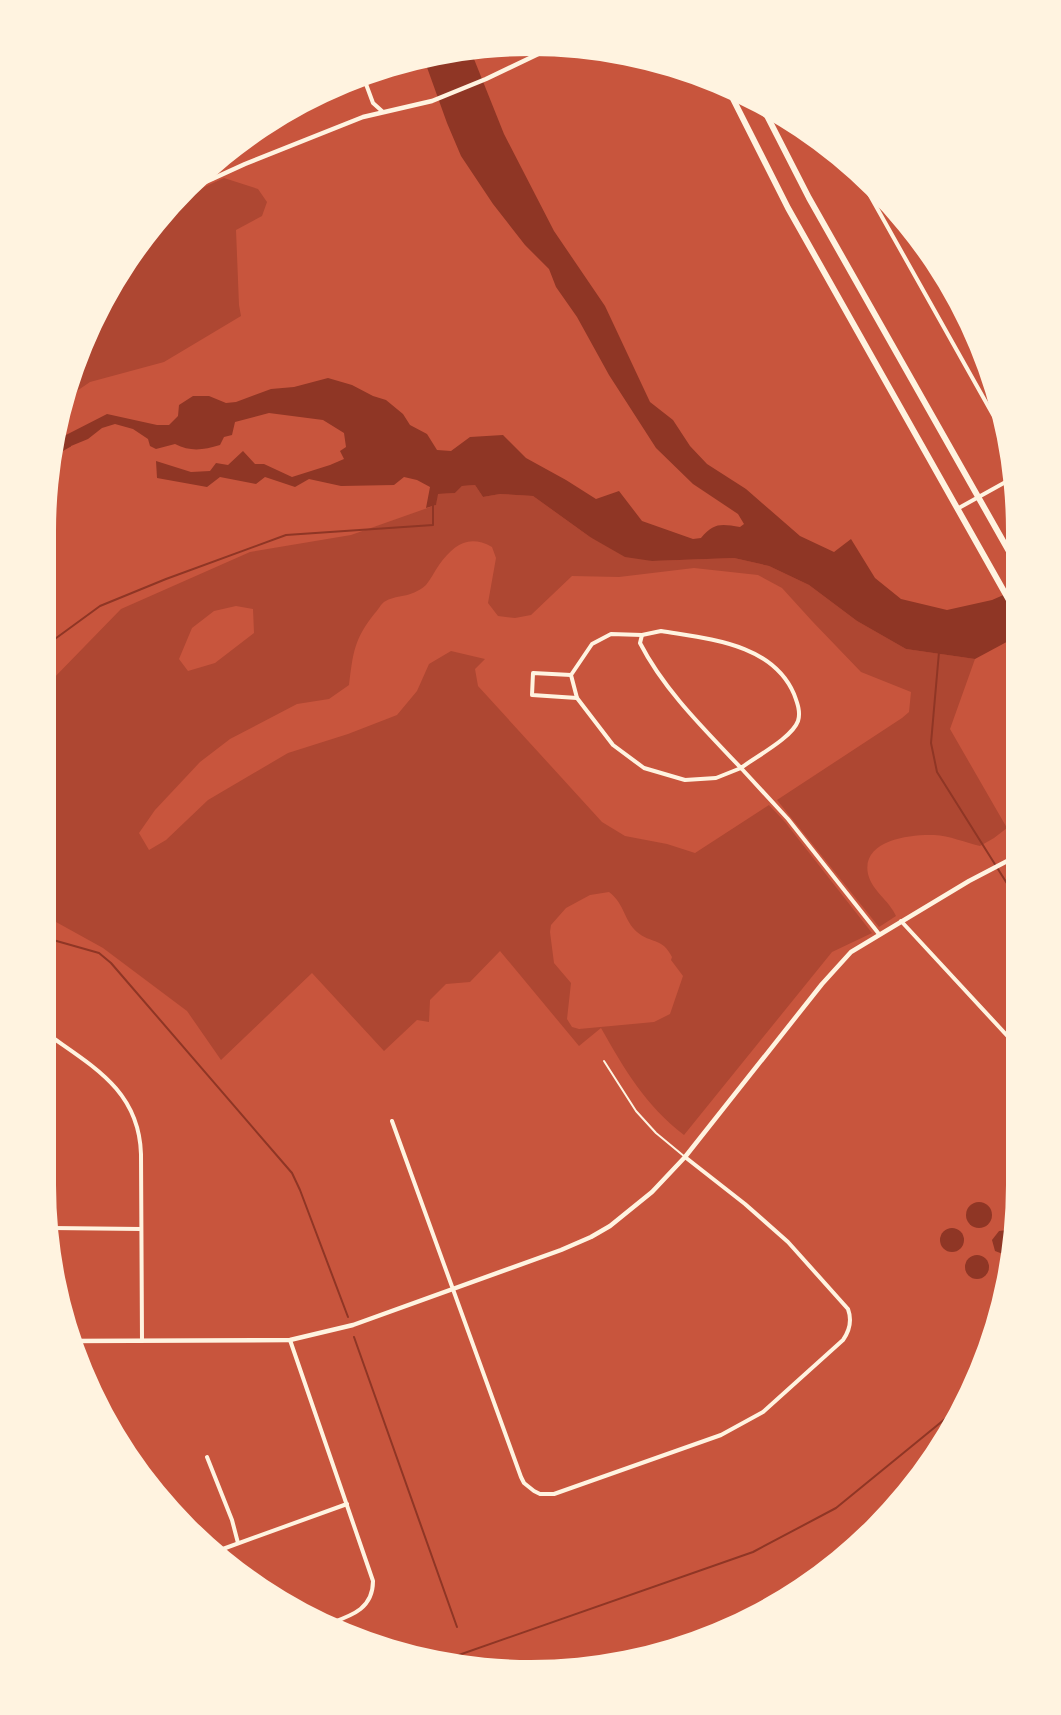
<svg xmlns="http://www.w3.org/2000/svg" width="1061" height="1715" viewBox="0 0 1061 1715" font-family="Arial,sans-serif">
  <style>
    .green { fill: #ae4732; fill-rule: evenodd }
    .water { fill: #8f3625 }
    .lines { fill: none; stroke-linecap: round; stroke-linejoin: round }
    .stream { stroke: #8f3625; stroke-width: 2 }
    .service { stroke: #fff3e0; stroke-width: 2 }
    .minor { stroke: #fff3e0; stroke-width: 4 }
    .tertiary { stroke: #fff3e0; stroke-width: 4.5 }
    .primary { stroke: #fff3e0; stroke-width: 6 }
  </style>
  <rect width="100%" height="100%" fill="#c8553d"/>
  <!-- green -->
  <g class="green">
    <polygon points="224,178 258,189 267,202 262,216 236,230 239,305 241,316 164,362 90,382 68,397 82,345 145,235 180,198"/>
    <path d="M475,485L483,497L500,494L533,496L590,537L652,561L734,558L769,566L809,585L857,621L906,649L975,659L950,729L1007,828L994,838L980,846C964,842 950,836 934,835C910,834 861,840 868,874C872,891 889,900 896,916L879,927L777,800L902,718L909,712L911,692L861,672L812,621L782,588L758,575L694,568L619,577L572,576L531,615L515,618L498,616L488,603L496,558L492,547C468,534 454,545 439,565C434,572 431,579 426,585C410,599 396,594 384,602C381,604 378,610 375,613C354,639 353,653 349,685L329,699L297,704L230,739L200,762L155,810L139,833L149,850L166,840L208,800L288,753L348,734L397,715L417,691L429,664L451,651L485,659L475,669L478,686L602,822L625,836L667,844L695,853L769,805L785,822L872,933L832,952L684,1135C645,1105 625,1070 601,1028L579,1046L500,951L470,982L446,984L430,1000L429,1022L417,1020L384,1051L312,973L221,1060L187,1011L103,948L47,917L48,684L121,609L250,552L351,535L436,505L437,494L455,493L462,486ZM236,606L253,609L254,633L215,663L188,671L179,659L192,628L214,611ZM609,892C625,904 624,921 637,932C651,944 662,937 672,957L671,960L683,976L670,1014L654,1022L579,1029L572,1027L567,1019L571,983L554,963L550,932L551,925L566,908L590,895Z"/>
  </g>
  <!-- water -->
  <g class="water">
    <path d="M470,49L504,134L554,231L605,306L650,402L673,420L690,446L707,464L746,489L800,536L834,552L851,539L875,578L901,599L947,610L992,600L1015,590L1014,638L975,659L906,649L857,621L809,585L769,566L734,558L652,561L625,557L590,537L533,496L500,494L483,497L475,485L462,486L455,493L438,494L436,505L426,508L430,487L417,480L404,477L394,485L341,486L309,479L295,487L265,477L256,484L220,477L207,487L157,478L156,461L191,472L210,471L216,463L228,465L243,451L255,464H264L292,477L330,465L344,459L340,451L346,447L344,433L323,420L269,413L235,422L232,435L224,437L220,445C203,450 191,452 175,444L156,449L150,446L148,439L133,429L115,424L102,428L88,439L54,453L64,436L107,414L157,425H169L178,416L179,405L193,396H209L226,403L236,402L271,389L294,387L328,378L352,385L373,396L386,400L403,414L410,425L427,434L437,450L451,451L470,437L503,435L526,458L566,480L596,499L619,491L642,521L693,539L701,538C714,522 722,524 740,527L744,524L738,514L693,484L656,448L609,375L577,317L556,287L549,269L525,245L493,204L461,156L447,123L424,59Z"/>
    <circle cx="979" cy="1215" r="13"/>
    <circle cx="952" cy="1240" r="12"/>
    <polygon points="1007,1230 1012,1233 1010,1253 1003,1254 995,1251 992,1240 999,1231"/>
    <circle cx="977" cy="1267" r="12"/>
  </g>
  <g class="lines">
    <!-- stream -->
    <g class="stream">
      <polyline points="52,456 70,446"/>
      <polyline points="48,644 100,606 166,579 286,535 433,525 433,503"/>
      <polyline points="939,652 931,743 937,772 1013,893"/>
      <polyline points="46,938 99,953 111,963 292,1173 300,1190 348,1317"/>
      <polyline points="354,1337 457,1627"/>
      <polyline points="453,1657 753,1552 836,1508 956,1410"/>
    </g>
    <!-- service -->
    <polyline class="service" points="604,1061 636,1111 656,1133 685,1157"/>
    <!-- minor -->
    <g class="minor">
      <polyline points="527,47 531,56"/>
      <polyline points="363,76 373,103 383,112"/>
      <polyline points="208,168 212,179"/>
      <polyline points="859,176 1001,429"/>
      <polyline points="957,509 1011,479"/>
      <path d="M661,631C708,639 772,643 794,694C797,702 801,712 798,721C792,738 755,757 741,768C704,729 664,690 640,643L642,635Z"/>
      <polyline points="642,635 611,634 592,644 571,675 577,698 613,745 644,768 685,780 716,778 741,768 788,819 879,934"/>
      <polyline points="571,675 533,673 532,695 577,698"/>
      <polyline points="901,921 1013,1042"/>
      <path d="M46,1033C92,1066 139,1090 141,1154L142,1341"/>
      <path d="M392,1121L521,1477L524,1483L534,1491L540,1494H554L721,1435L763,1412L843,1340C850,1330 852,1320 848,1309L788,1242L745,1204L685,1157"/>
      <polyline points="52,1228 141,1229"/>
      <path d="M290,1340L373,1581C373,1608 353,1615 331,1623"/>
      <polyline points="207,1457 232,1520 238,1543"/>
      <polyline points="220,1550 347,1504"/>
    </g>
    <!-- tertiary -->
    <g class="tertiary">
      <polyline points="188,190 245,164 363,117 432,101 486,79 555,46"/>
      <polyline points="71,1341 290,1340 353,1325 561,1250 591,1237 610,1226 652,1192 685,1157 822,984 851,952 969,881 1013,858"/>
    </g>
    <!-- primary -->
    <g class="primary">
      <polyline points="728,89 788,208 1014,609"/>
      <polyline points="762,106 809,198 1015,562"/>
    </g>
  </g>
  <!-- crop -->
  <path d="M0 0H1061V1715H0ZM531 56H531A475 475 0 0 1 1006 531V1185A475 475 0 0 1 531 1660H531A475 475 0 0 1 56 1185V531A475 475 0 0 1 531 56Z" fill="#fff3e0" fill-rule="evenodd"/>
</svg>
